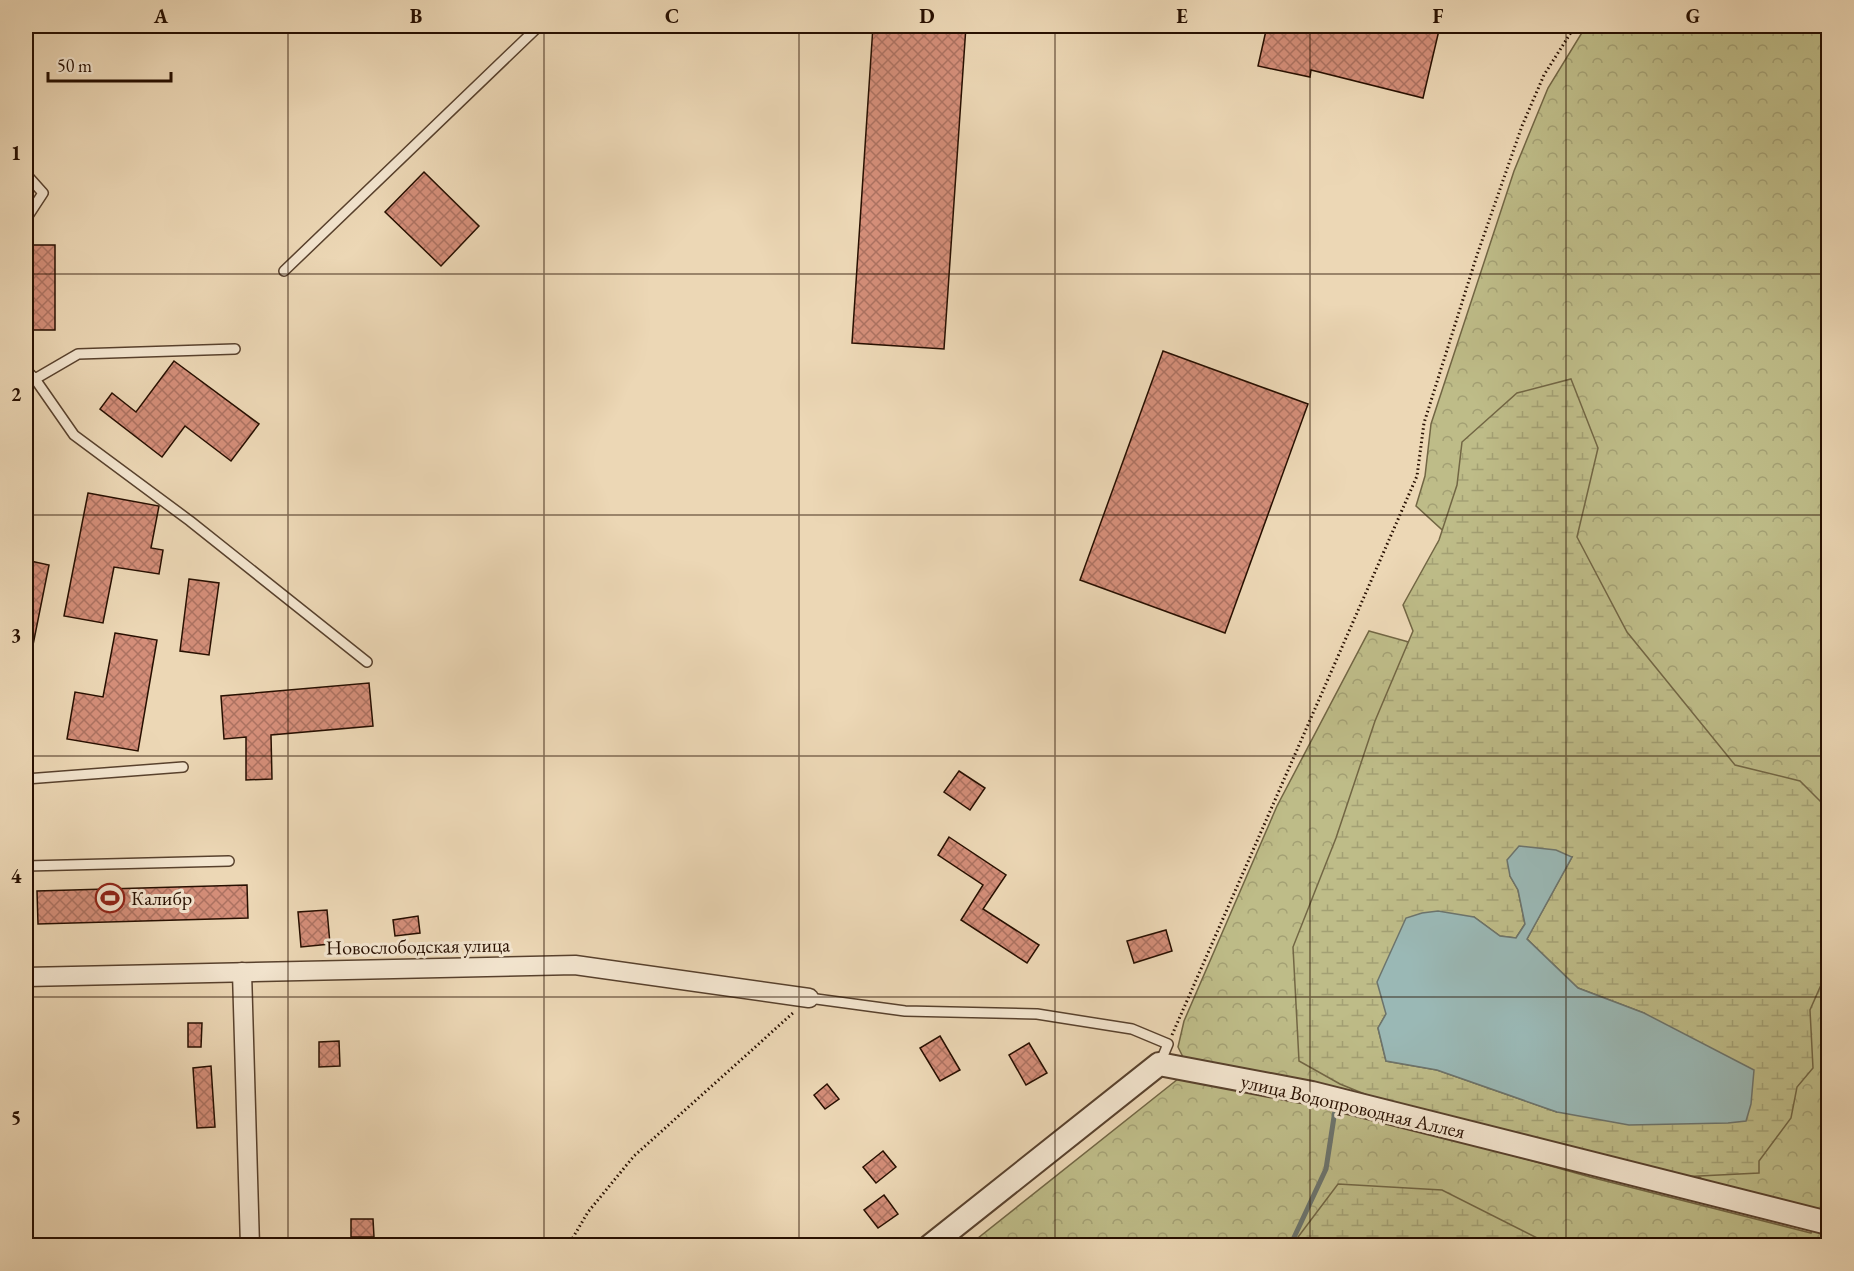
<svg xmlns="http://www.w3.org/2000/svg" width="1854" height="1271" viewBox="0 0 1854 1271" font-family="'EB Garamond',serif">
  <style>
    .forest { fill: url(#forest-crowns); stroke: #726644; stroke-width: 1.5 }
    .wetland { fill: url(#wetland-marsh); stroke: #726644; stroke-width: 1.5; fill-rule: evenodd }
    .water { fill: #9ab8b5; stroke: #6c746d; stroke-width: 1.5 }
    .lines { fill: none; stroke-linecap: round; stroke-linejoin: round }
    .stream { stroke: #6c746d; stroke-width: 5 }
    .building { fill: url(#building-cross-hatch); stroke: #270f00; stroke-width: 1.5 }
    .service-casing { stroke: #58412d; stroke-width: 12 }
    .minor-casing { stroke: #58412d; stroke-width: 21 }
    .tertiary-casing { stroke: #58412d; stroke-width: 26 }
    .path { stroke: #270f00; stroke-width: 3; stroke-dasharray: 1.5 3; stroke-linecap: butt }
    .service { stroke: #f3e5cf; stroke-width: 9 }
    .minor { stroke: #f3e5cf; stroke-width: 18 }
    .tertiary { stroke: #f3e5cf; stroke-width: 22 }
    .grid { fill: none; stroke: #270f00; stroke-width: 1.5; stroke-opacity: 0.55 }
    .labels { text-anchor: middle; stroke-width: 6; stroke-linejoin: round; paint-order: stroke }
    .poi-label { font-size: 20px; fill: #270f00; stroke: #f3e5cf; text-anchor: start }
    .street-label { font-size: 20px; fill: #270f00; stroke: #f3e5cf }
    .neatline { fill: none; stroke: #270f00; stroke-width: 2 }
    .grid-label { font-size: 20px; text-anchor: middle; font-weight: bold; fill: #270f00 }
  </style>
  <defs>
    <pattern id="forest-crowns" width="20" height="18" patternUnits="userSpaceOnUse" patternTransform="scale(1.5)"><rect width="20" height="18" fill="#bebc88"/><path d="M2 6a3 3 0 1 1 6 0M12 15a3 3 0 1 1 6 0" fill="none" stroke="#a3a074"/></pattern>
    <pattern id="wetland-marsh" width="20" height="14" patternUnits="userSpaceOnUse" patternTransform="scale(1.5)"><rect width="20" height="14" fill="#bebc88"/><path d="M1 5h8M5 5V1M11 12h8M15 12V8" fill="none" stroke="#a3a074"/></pattern>
    <pattern id="building-cross-hatch" width="8" height="8" patternUnits="userSpaceOnUse" patternTransform="scale(1.5)"><rect width="8" height="8" fill="#d48e79"/><path d="M0 0l8 8M0 8l8-8" fill="none" stroke="#ac7261"/></pattern>
  </defs>
  <rect width="100%" height="100%" fill="#ecd7b5"/>
  <filter id="stains"><feTurbulence type="fractalNoise" baseFrequency=".00333" numOctaves="4"/><feColorMatrix values="0 0 0 0 .2 0 0 0 0 .09 0 0 0 0 .02 0 0 0 .5 -.17"/></filter>
  <radialGradient id="worn" r=".72"><stop offset=".6" stop-color="#630" stop-opacity="0"/><stop offset="1" stop-color="#630" stop-opacity=".3"/></radialGradient>
  <!-- forest -->
  <g class="forest">
    <polygon points="1586,26 1828,26 1828,1245 968,1246 1178,1079 1361,1113 1590,1177 1811,1233 1819,1211 1703,1180 1696,1174 1771,1085 1709,774 1416,506 1425,476 1431,424 1514,171 1548,88"/>
    <polygon points="1369,631 1416,644 1321,965 1353,1094 1186,1063 1178,1047 1184,1021 1277,806"/>
  </g>
  <!-- wetland -->
  <g class="wetland">
    <path d="M1571,379L1598,448L1577,537L1627,632L1735,765L1800,781L1828,809V969L1810,1010L1813,1068L1797,1087L1791,1118L1759,1161V1173L1679,1177L1372,1097L1340,1084L1299,1061L1293,947L1336,838L1375,721L1413,631L1403,605L1439,540L1457,485L1462,442L1517,393ZM1572,857L1527,939L1578,988L1644,1013L1557,1112L1437,1070L1386,1061L1378,1028L1386,1014L1474,917L1500,936L1516,938L1525,924L1518,890L1510,876Z"/>
    <polygon points="1338,1184 1442,1190 1551,1245 1292,1245"/>
  </g>
  <!-- water -->
  <polygon class="water" points="1519,846 1556,850 1572,857 1527,939 1578,988 1644,1013 1754,1070 1751,1104 1746,1121 1728,1123 1629,1125 1557,1112 1437,1070 1386,1061 1378,1028 1386,1014 1377,982 1406,918 1422,913 1438,911 1474,917 1500,936 1516,938 1525,924 1518,890 1510,876 1507,860"/>
  <g class="lines">
    <!-- stream -->
    <polyline class="stream" points="1290,1246 1326,1169 1336,1104"/>
  </g>
  <!-- building -->
  <g class="building">
    <polygon points="873,26 966,26 944,349 852,343"/>
    <polygon points="1267,26 1440,26 1423,98 1311,70 1310,77 1258,66"/>
    <polygon points="424,172 479,226 441,266 385,212"/>
    <rect x="26" y="245" width="29" height="85"/>
    <polygon points="1163,351 1308,404 1225,633 1080,580"/>
    <polygon points="174,361 259,424 231,461 185,426 162,457 100,409 112,393 136,412"/>
    <polygon points="88,493 159,506 151,548 163,550 159,574 114,567 103,623 64,616"/>
    <polygon points="26,560 49,565 32,650 26,649"/>
    <polygon points="189,579 219,583 209,655 180,651"/>
    <polygon points="115,633 157,640 138,751 67,739 75,692 103,697"/>
    <polygon points="369,683 373,726 271,735 272,779 246,780 246,737 224,739 221,696"/>
    <polygon points="959,771 985,788 970,810 944,792"/>
    <polygon points="949,837 1006,875 983,909 1039,945 1027,963 961,920 983,885 938,855"/>
    <polygon points="247,885 248,918 38,924 37,891"/>
    <polygon points="327,910 330,944 301,947 298,912"/>
    <polygon points="418,916 420,933 395,936 393,920"/>
    <polygon points="1166,930 1172,951 1134,963 1127,941"/>
    <polygon points="188,1023 202,1023 201,1047 188,1047"/>
    <polygon points="940,1036 960,1070 940,1081 920,1048"/>
    <polygon points="339,1041 340,1066 319,1067 319,1042"/>
    <polygon points="1029,1043 1047,1073 1026,1085 1009,1055"/>
    <polygon points="211,1066 215,1127 197,1128 193,1068"/>
    <polygon points="827,1084 839,1099 825,1109 814,1095"/>
    <polygon points="883,1151 896,1167 876,1183 863,1167"/>
    <polygon points="884,1195 898,1214 878,1228 864,1210"/>
    <polygon points="351,1219 373,1219 374,1237 351,1237"/>
  </g>
  <g class="lines">
    <!-- service casing -->
    <g class="service-casing">
      <g id="service">
        <polyline points="26,174 43,193 26,219"/>
        <polyline points="284,271 539,26"/>
        <polyline points="26,370 35,379 78,354 235,349"/>
        <polyline points="35,379 74,435 190,521 367,662"/>
        <polyline points="26,474 27,482 26,514"/>
        <polyline points="26,779 183,767"/>
        <polyline points="26,866 229,861"/>
        <polyline points="809,998 905,1011 1037,1014 1132,1029 1168,1044 1160,1063"/>
      </g>
    </g>
    <!-- minor casing -->
    <g class="minor-casing">
      <g id="minor">
        <polyline points="242,972 250,1246"/>
        <polyline points="26,977 575,965 809,998"/>
      </g>
    </g>
    <!-- tertiary casing -->
    <g class="tertiary-casing">
      <polyline id="tertiary" points="930,1246 1159,1064 1312,1093 1828,1223"/>
    </g>
    <!-- path -->
    <g class="path">
      <polyline points="1172,1035 1417,476 1424,423 1477,255 1522,126 1544,75 1575,26"/>
      <polyline points="568,1246 588,1212 634,1156 793,1013"/>
    </g>
    <!-- service -->
    <use href="#service" class="service"/>
    <!-- minor -->
    <use href="#minor" class="minor"/>
    <!-- tertiary -->
    <use href="#tertiary" class="tertiary"/>
  </g>
  <!-- grid -->
  <path class="grid" d="M288,26V1246M544,26V1246M799,26V1246M1055,26V1246M1310,26V1246M1566,26V1246M26,274H1828M26,515H1828M26,756H1828M26,997H1828"/>
  <!-- icons -->
  <defs>
    <g id="stadium-ring" transform="scale(1.5)"><circle r="9.5" fill="#f3e5cf" stroke="#8f2418" stroke-width="1.5"/><path d="M0-5a6.5 5 0 1 0 0 10a6.5 5 0 1 0 0-10ZM-3.5-1.8h7v3.6h-7Z" fill="#8f2418"/></g>
  </defs>
  <g fill-rule="evenodd">
    <use href="#stadium-ring" x="110" y="898"/>
  </g>
  <g class="labels">
    <!-- poi labels -->
    <g class="poi-label">
      <text x="131" y="905">Калибр</text>
    </g>
    <!-- street labels -->
    <g class="street-label">
      <text transform="translate(418 946) rotate(-1)" y="7">Новослободская улица</text>
      <text transform="translate(1353 1106) rotate(13)" y="7">улица Водопроводная Аллея</text>
    </g>
  </g>
  <!-- margin -->
  <rect width="1854" height="1271" fill="none" stroke="#ecd7b5" stroke-width="66"/>
  <!-- scale -->
  <path d="M48 72v9h123v-9" fill="none" stroke="#270f00" stroke-width="3"/>
  <text x="57" y="72" font-size="18" fill="#270f00" stroke="#f3e5cf" stroke-width="4.5" paint-order="stroke">50 m</text>
  <rect x="33" y="33" width="1788" height="1205" class="neatline"/>
  <g class="grid-label">
    <text x="161" y="23">A</text>
    <text x="416" y="23">B</text>
    <text x="672" y="23">C</text>
    <text x="927" y="23">D</text>
    <text x="1182" y="23">E</text>
    <text x="1438" y="23">F</text>
    <text x="1693" y="23">G</text>
    <text x="16" y="160">1</text>
    <text x="16" y="401">2</text>
    <text x="16" y="642">3</text>
    <text x="16" y="883">4</text>
    <text x="16" y="1124">5</text>
  </g>
  <rect width="100%" height="100%" filter="url(#stains)"/>
  <rect width="100%" height="100%" fill="url(#worn)"/>
</svg>
